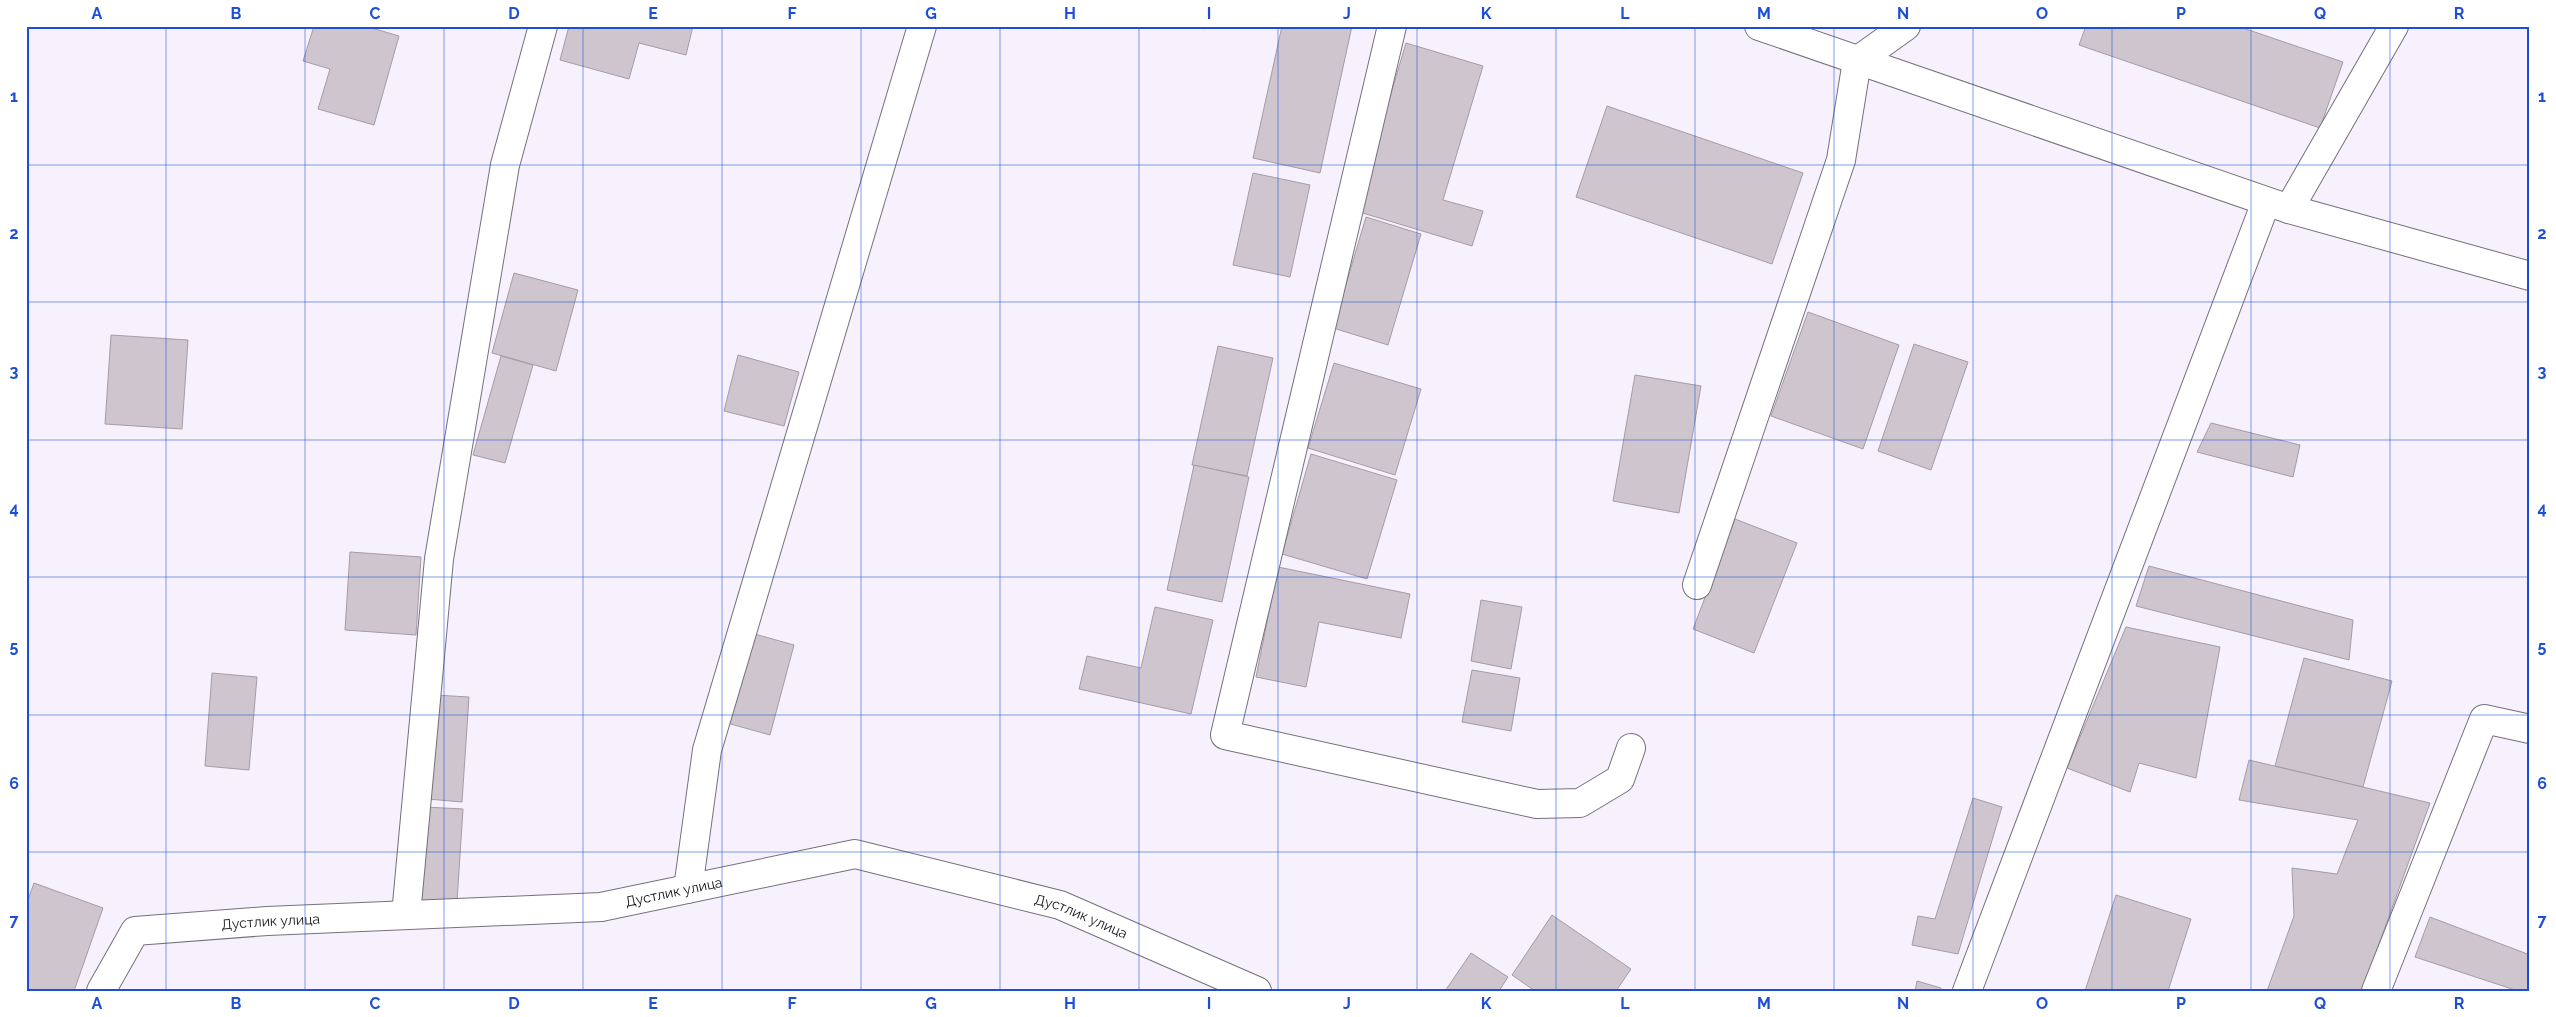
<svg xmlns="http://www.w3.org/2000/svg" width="2556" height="1017" viewBox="0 0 2556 1017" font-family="Raleway,sans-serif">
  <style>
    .building { fill: #cec5ce; stroke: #a59ca5 }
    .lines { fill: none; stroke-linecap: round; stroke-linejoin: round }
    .minor-casing { stroke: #75717b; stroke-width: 30 }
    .minor { stroke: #fff; stroke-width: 28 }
    .grid { fill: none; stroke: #1d4ed8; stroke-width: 1; stroke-opacity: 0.55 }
    .labels { text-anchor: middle; stroke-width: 4; stroke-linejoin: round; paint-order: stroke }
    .street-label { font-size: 14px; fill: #121014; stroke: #fff }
    .neatline { fill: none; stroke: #1d4ed8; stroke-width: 2 }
    .grid-label { font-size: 16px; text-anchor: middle; font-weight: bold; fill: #1d4ed8 }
  </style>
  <rect width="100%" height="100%" fill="#f7f1fd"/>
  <!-- building -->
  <g class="building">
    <polygon points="314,26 365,26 399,36 374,125 318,109 330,69 303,61"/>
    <polygon points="569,26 693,26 686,55 639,43 629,79 560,60"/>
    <polygon points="1282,26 1352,26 1320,173 1253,158"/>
    <polygon points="2086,26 2237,26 2343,62 2320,128 2079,45"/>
    <polygon points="1406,43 1483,66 1443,200 1483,211 1472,246 1356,211"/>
    <polygon points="1607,106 1803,173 1772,264 1576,197"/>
    <polygon points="1253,173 1310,185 1290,277 1233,265"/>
    <polygon points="1366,217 1421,234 1388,345 1333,328"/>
    <polygon points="514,273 578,290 556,371 492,353"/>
    <polygon points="1808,312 1899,345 1863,449 1771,416"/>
    <polygon points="111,335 188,340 182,429 105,424"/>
    <polygon points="1914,344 1968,362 1931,470 1878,451"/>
    <polygon points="1218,346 1273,358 1247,476 1192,465"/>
    <polygon points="738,355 799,372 784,426 724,411"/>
    <polygon points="501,356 533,365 505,463 473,455"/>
    <polygon points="1334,363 1421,389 1395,475 1308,448"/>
    <polygon points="1635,375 1701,386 1679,513 1613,501"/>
    <polygon points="2211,423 2300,445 2293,477 2197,452"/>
    <polygon points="1311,454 1397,480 1367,579 1282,554"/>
    <polygon points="1194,465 1249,477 1222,602 1167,590"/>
    <polygon points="1735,519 1797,543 1754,653 1693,629"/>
    <polygon points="350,552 421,557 416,635 345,630"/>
    <polygon points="2149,566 2353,620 2349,660 2136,606"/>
    <polygon points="1278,567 1410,594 1401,638 1319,622 1306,687 1256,677"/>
    <polygon points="1481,600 1522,607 1511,669 1471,661"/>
    <polygon points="1155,607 1213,620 1191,714 1079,689 1087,656 1141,668"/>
    <polygon points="2126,627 2220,647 2196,778 2139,763 2130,792 2067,768"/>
    <polygon points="751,633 794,645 770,735 727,723"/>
    <polygon points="2304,658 2392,681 2363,787 2275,766"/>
    <polygon points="1472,670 1520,678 1511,731 1462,722"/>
    <polygon points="212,673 257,677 249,770 205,766"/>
    <polygon points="435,695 469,697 462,802 428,799"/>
    <polygon points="2249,760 2430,803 2362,991 2267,991 2294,916 2292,868 2337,874 2358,820 2239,800"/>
    <polygon points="1973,798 2002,807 1958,954 1912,945 1918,916 1935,919"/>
    <polygon points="425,807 463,809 456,917 418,915"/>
    <polygon points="34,883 103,908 74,991 26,991 26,905"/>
    <polygon points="2116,895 2191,919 2168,991 2085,991"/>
    <polygon points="1552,915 1631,969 1616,991 1535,991 1512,975"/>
    <polygon points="2430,917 2530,955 2530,991 2518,991 2415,957"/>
    <polygon points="1471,953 1508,977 1499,991 1445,991"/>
    <polygon points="1917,981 1941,988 1940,991 1915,991"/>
  </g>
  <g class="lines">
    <!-- minor casing -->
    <g class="minor-casing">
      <g id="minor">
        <polyline points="1392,26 1225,735 1537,804 1580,803 1620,779 1631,748"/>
        <polyline points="1759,26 2289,209 2530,276"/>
        <polyline points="2289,209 2394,26"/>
        <polyline points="1697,585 1841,160 1857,61 1906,26"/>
        <polyline points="688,889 707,750 922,26"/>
        <polyline points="406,915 439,559 505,165 543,26"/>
        <path id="s1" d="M101,991L135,931L267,921L601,907L855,854L1060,905L1257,991"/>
        <polyline points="1967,991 2266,202"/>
        <polyline points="2376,991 2484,719 2530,729"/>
      </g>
    </g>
    <!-- minor -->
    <use href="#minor" class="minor"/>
  </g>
  <!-- grid -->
  <path class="grid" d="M166,26V991M305,26V991M444,26V991M583,26V991M722,26V991M861,26V991M1000,26V991M1139,26V991M1278,26V991M1417,26V991M1556,26V991M1695,26V991M1834,26V991M1973,26V991M2112,26V991M2251,26V991M2390,26V991M26,165H2530M26,302H2530M26,440H2530M26,577H2530M26,715H2530M26,852H2530"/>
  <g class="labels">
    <!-- street labels -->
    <g class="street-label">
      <text dy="5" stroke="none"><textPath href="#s1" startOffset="610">Дустлик улица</textPath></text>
      <text dy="5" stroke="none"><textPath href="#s1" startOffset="1030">Дустлик улица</textPath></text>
      <text dy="5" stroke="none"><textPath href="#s1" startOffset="205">Дустлик улица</textPath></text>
    </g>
  </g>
  <!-- border -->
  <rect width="2556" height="1017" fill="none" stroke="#ffffff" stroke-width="55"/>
  <rect x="28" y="28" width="2500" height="962" class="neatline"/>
  <g class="grid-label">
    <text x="97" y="19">A</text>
    <text x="236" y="19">B</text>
    <text x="375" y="19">C</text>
    <text x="514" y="19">D</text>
    <text x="653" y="19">E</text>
    <text x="792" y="19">F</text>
    <text x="931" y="19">G</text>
    <text x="1070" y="19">H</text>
    <text x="1209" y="19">I</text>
    <text x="1347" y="19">J</text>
    <text x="1486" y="19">K</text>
    <text x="1625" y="19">L</text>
    <text x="1764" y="19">M</text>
    <text x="1903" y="19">N</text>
    <text x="2042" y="19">O</text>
    <text x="2181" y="19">P</text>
    <text x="2320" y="19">Q</text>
    <text x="2459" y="19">R</text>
    <text x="14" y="102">1</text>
    <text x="2542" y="102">1</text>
    <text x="14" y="239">2</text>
    <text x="2542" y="239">2</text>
    <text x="14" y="377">3</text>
    <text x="2542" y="377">3</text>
    <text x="14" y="514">4</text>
    <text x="2542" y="514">4</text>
    <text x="14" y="652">5</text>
    <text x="2542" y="652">5</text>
    <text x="14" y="789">6</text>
    <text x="2542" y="789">6</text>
    <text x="14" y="926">7</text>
    <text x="2542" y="926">7</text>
    <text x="97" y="1009">A</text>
    <text x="236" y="1009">B</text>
    <text x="375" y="1009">C</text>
    <text x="514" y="1009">D</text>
    <text x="653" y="1009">E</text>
    <text x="792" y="1009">F</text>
    <text x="931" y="1009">G</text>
    <text x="1070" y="1009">H</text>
    <text x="1209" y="1009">I</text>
    <text x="1347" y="1009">J</text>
    <text x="1486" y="1009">K</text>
    <text x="1625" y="1009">L</text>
    <text x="1764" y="1009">M</text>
    <text x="1903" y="1009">N</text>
    <text x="2042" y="1009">O</text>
    <text x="2181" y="1009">P</text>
    <text x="2320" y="1009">Q</text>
    <text x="2459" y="1009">R</text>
  </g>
</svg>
